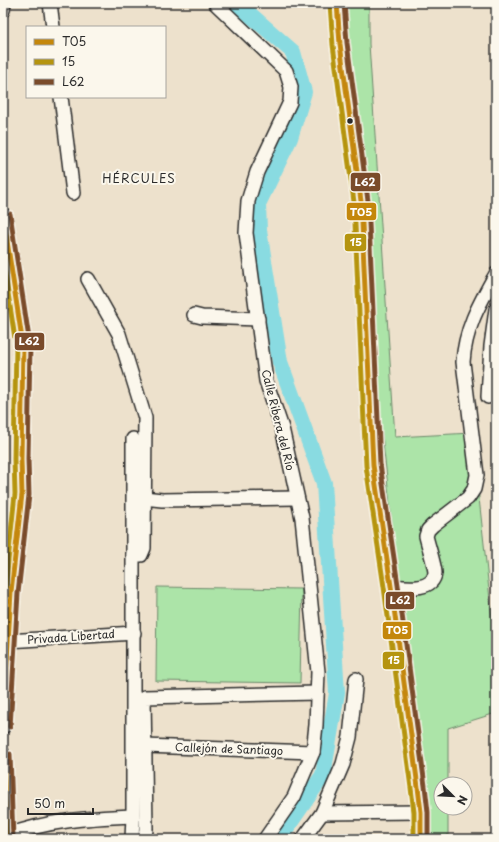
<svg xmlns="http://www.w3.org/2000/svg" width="499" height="842" viewBox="0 0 499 842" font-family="'Playpen Sans',sans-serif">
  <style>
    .green { fill: #ace4a8; stroke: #6c886a }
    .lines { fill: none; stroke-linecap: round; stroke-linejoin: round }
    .river { stroke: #89dbe1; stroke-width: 16 }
    .minor-casing { stroke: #2b2b2b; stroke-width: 16 }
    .minor { stroke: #fbf7ec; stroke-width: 13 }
    .bus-1-casing { stroke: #fbf7ec; stroke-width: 8 }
    .bus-2-casing { stroke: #fbf7ec; stroke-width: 8 }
    .bus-3-casing { stroke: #fbf7ec; stroke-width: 8 }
    .bus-1 { stroke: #c4870b; stroke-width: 5 }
    .bus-2 { stroke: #b5940f; stroke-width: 5 }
    .bus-3 { stroke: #7a4b2a; stroke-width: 5 }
    .bus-dot { fill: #2b2b2b; stroke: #fbf7ec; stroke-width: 1.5 }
    .labels { text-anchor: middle; stroke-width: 4; stroke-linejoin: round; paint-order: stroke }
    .street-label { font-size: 11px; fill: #2b2b2b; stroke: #fbf7ec }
    .neighbourhood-label { font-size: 12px; letter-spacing: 1px; fill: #2b2b2b; stroke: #fbf7ec }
    .line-badge { stroke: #fbf7ec; stroke-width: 1.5 }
    .badge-label { font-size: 11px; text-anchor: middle; font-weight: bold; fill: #fff }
  </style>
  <rect width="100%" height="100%" fill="#ede1cc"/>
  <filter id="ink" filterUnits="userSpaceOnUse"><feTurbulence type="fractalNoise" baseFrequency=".025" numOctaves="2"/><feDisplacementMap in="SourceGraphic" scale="8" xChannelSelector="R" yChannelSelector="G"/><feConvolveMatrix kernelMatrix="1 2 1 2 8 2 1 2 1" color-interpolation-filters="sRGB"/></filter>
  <g filter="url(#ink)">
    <!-- green -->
    <g class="green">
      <polygon points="344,3 369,3 369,44 395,437 472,433 496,655 496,713 448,728 448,784 441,784 441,808 448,808 448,839 428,839 420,740 401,601 382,434 369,286 364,170"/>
      <polygon points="157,587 302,589 300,683 156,681"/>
    </g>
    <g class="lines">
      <!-- river -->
      <polyline class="river" points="237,3 293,52 304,92 290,138 258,204 259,230 280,362 324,483 337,693 323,775 279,839"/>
      <!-- minor casing -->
      <g class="minor-casing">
        <g id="minor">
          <polyline points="50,3 53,27"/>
          <polyline points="215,3 286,71 291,87 290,102 257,172 248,201 246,233 266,381 282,428 302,518 318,672 316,725 313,752 294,797 265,839"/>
          <polyline points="337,3 340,44 361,201 373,465 391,586 418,787 421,812 421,839"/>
          <polyline points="3,10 4,3"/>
          <polyline points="61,97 73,193"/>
          <polyline points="3,215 23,345 21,459 22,494 11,592 3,727"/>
          <polyline points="88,279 119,334 145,418 144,548 141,555 133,555"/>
          <polyline points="194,315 202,317 258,319"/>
          <polyline points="488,397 491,346 496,309"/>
          <polyline points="144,498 162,500 297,498"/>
          <path d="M391,586C404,587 433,592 435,573C435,566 428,545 426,536L428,530L433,525L468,498L474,489L477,475L463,362C465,328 480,303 496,274"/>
          <polyline points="8,641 134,633"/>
          <polyline points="145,746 313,752"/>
          <polyline points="3,754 6,839"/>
          <polyline points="322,813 421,812"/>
          <path d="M4,839L6,836C48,820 88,818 133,816"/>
          <polyline points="132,839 133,816 133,439"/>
          <polyline points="145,839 146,829 144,697 317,693"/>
          <polyline points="303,839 322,813 343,764 350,737 356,679"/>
        </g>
      </g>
      <!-- minor -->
      <use href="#minor" class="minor"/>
      <!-- bus-1 casing -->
      <g class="bus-1-casing">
        <g id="bus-1">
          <polyline points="337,3 340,44 361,201 373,465 391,586 418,787 421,812 421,839"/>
          <polyline points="3,215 23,345 21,459 22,494 11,592 3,727"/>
          <polyline points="3,754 6,839"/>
        </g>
      </g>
      <!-- bus-2 casing -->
      <g class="bus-2-casing">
        <g id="bus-2">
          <polyline points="330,4 333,45 354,202 366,466 384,587 411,788 414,812 414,839"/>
          <polyline points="3,261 16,345 14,459 15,494 3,609"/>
        </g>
      </g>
      <!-- bus-3 casing -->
      <g class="bus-3-casing">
        <g id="bus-3">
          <polyline points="344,3 347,43 368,201 380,464 398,585 425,786 428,812 428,839"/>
          <polyline points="10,214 30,345 28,459 29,495 18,593 10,727"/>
          <polyline points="10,754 13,839"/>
        </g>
      </g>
      <!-- bus-1 -->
      <use href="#bus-1" class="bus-1"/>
      <!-- bus-2 -->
      <use href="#bus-2" class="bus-2"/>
      <!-- bus-3 -->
      <use href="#bus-3" class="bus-3"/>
    </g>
  </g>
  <!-- markers -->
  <circle class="bus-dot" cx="350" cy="121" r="3.5"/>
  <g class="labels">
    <!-- street labels -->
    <g class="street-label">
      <text transform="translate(278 420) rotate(76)" y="4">Calle Ribera del Río</text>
      <text transform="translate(71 637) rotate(-4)" y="4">Privada Libertad</text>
      <text transform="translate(229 749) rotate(2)" y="4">Callejón de Santiago</text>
    </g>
    <!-- neighbourhood labels -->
    <g class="neighbourhood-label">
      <text x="139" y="183">HÉRCULES</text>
    </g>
  </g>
  <g class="line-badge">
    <rect x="350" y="172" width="31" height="20" rx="4" fill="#7a4b2a"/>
    <rect x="346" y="202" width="31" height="19" rx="4" fill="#c4870b"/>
    <rect x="344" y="233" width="23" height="19" rx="4" fill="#b5940f"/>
    <rect x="14" y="332" width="31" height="19" rx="4" fill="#7a4b2a"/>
    <rect x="385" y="591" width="30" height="19" rx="4" fill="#7a4b2a"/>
    <rect x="382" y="621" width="30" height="19" rx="4" fill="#c4870b"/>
    <rect x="382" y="651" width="23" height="19" rx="4" fill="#b5940f"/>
  </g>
  <g class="badge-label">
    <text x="365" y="186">L62</text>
    <text x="361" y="216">T05</text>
    <text x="356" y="246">15</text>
    <text x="29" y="345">L62</text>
    <text x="400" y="604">L62</text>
    <text x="397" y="634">T05</text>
    <text x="394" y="664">15</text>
  </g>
  <!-- margin -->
  <rect width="499" height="842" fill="none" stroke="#fbf7ec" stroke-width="16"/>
  <rect x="8" y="8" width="483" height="826" fill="none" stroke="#2b2b2b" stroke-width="1.5" filter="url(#ink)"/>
  <!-- legend -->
  <rect x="26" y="26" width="140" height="72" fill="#fbf7ec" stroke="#a8a59f"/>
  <rect x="34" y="39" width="20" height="6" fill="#c4870b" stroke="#a8a59f"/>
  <text x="62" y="46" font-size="12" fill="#2b2b2b">T05</text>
  <rect x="34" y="59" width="20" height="6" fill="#b5940f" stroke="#a8a59f"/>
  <text x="62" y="66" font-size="12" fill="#2b2b2b">15</text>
  <rect x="34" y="79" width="20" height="6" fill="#7a4b2a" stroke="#a8a59f"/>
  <text x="62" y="86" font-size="12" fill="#2b2b2b">L62</text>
  <!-- north arrow -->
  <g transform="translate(453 796) rotate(114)"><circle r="19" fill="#fbf7ec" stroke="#a8a59f"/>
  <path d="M0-3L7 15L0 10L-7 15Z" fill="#2b2b2b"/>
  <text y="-6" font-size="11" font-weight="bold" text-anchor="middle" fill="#2b2b2b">N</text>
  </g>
  <!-- scale -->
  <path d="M28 808v6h65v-6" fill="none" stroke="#2b2b2b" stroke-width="2"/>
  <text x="34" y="808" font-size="12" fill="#2b2b2b" stroke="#fbf7ec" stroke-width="3" paint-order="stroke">50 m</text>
</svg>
